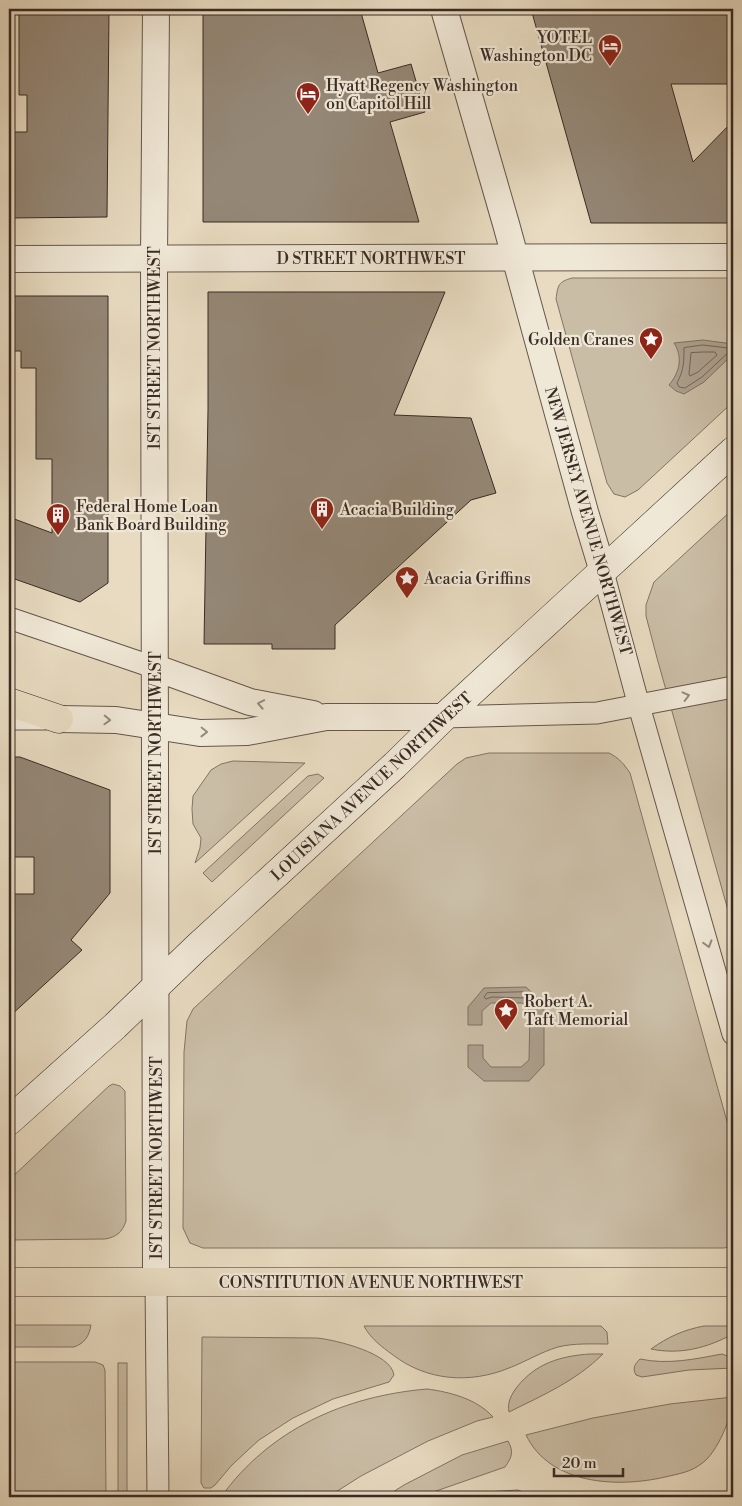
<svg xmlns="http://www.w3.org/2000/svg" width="742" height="1506" viewBox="0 0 742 1506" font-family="'Libre Bodoni',serif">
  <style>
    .green { fill: #cabda6; stroke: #827466 }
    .water { fill: #ac9f8c; stroke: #7e7163 }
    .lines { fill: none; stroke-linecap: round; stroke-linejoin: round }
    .shore { stroke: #726558; stroke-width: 1 }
    .building { fill: #948776; stroke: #392b25 }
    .minor-casing { stroke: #65574c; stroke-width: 23 }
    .tertiary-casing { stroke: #65574c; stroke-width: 28 }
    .secondary-casing { stroke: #392b25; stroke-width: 29 }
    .primary-casing { stroke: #392b25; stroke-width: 29 }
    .motorway-casing { stroke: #392b25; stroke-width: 29 }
    .minor { stroke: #f0e8d7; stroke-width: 21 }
    .tertiary { stroke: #f0e8d7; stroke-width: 26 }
    .secondary { stroke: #f0e8d7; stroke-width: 28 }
    .primary { stroke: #e8dbc1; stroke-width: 28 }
    .motorway { stroke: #e8dbc1; stroke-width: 28 }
    .oneway { stroke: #948a7e }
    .labels { text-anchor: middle; stroke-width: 4.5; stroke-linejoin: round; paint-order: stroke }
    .poi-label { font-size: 16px; fill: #392b25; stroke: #f0e8d7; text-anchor: start }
    .street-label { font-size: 16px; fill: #392b25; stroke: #f0e8d7 }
  </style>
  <rect width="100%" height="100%" fill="#e8dbc1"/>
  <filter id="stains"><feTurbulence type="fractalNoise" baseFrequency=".004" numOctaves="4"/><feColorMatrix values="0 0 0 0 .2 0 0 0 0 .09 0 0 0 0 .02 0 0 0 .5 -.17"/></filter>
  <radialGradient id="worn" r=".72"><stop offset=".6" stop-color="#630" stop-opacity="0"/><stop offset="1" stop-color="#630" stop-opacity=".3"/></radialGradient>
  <!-- green -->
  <g class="green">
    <path d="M572,278H733V402L638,490L625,497L614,494L607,483L556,299C558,285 558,282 572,278Z"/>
    <polygon points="733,509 733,928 657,658 646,616 646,605 654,582"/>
    <path d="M489,753H609C619,758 624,764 630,773L733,1143V1246L724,1248H203L190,1243L183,1228L184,1052L187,1021L193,1009L457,764L466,758Z"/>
    <polygon points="233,761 305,763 195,863 200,848 201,838 193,824 192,809 193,796 211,770 221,764"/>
    <polygon points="318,774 324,778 212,882 203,873 308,776"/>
    <path d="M113,1084L120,1086L125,1091L126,1221C122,1233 116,1237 105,1239L9,1240V1180L109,1086Z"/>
    <path d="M9,1325H91C89,1336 85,1343 74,1347H9Z"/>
    <path d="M364,1326H601L607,1332L608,1344C592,1344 574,1343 558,1347C541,1352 525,1362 509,1368C470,1384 427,1381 393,1355C382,1347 370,1338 364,1326Z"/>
    <path d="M704,1326H733V1334C707,1348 680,1355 651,1349C668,1337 683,1330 704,1326Z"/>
    <path d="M202,1337L317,1338C336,1340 391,1353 394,1375L389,1382L333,1399L293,1418L259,1440L248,1450L231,1466L215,1485L211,1488H204L201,1483Z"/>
    <path d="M590,1354H603C576,1381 543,1395 509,1412C507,1403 511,1395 517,1387C536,1363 561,1356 590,1354Z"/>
    <path d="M722,1354L733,1358V1368L689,1370L642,1377L636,1375C632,1368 635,1364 640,1359C668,1365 695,1359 722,1354Z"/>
    <polygon points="9,1362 95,1362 103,1365 105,1370 106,1497 9,1497"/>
    <rect x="118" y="1363" width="9" height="134"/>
    <path d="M427,1389C450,1392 477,1399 493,1417L477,1421L428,1441L361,1476L328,1497H221C270,1429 345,1396 427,1389Z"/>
    <path d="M733,1397C733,1415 717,1454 701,1464C691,1472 678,1474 665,1477C618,1488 550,1485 526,1435L593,1418L670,1404Z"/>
    <path d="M508,1441C514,1452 512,1457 505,1467L419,1497H385L404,1485L462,1455Z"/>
    <polygon points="518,1490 536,1497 470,1497 486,1492"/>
  </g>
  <!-- water -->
  <g class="water">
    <path d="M703,340L733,344V354L704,382L684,394L676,391L669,385C680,372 683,357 674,343Z"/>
    <polygon points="526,987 544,1004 544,1065 529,1081 484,1081 468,1067 468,1045 483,1045 483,1058 491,1067 521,1067 529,1060 530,1011 522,1003 491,1003 482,1011 482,1025 468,1025 468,1007 484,988"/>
  </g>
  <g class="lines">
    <!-- shore -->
    <g class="shore">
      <path d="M703,345L728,348L730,351L702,377L685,388L679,387L677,383C684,370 684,361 684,348Z"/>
      <polygon points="703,352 715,352 717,355 698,372 690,376 689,374 691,353"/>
      <polygon points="523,992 527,995 526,998 492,997 486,999 484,997 487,993"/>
    </g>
  </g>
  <!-- building -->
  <g class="building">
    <polygon points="19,9 109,9 107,217 9,218 9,132 27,132 27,95 19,95"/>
    <polygon points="203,9 360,9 378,73 411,64 425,112 390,122 419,222 203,222"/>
    <polygon points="531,9 733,9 733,84 671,84 693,162 733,121 733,223 591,223"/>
    <polygon points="208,292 445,292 394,415 471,418 496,493 471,500 335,625 335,649 272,649 272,644 204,644 208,410"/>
    <polygon points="9,296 108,296 108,583 80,602 9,577 9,517 52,533 52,459 36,459 36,368 21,368 21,351 9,351"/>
    <polygon points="9,757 20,757 110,790 110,893 71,940 82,950 9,1017 9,894 34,894 34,857 9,857"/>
  </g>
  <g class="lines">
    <!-- minor casing -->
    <g class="minor-casing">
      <g id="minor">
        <polyline points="603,572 639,706 733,1034"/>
        <polyline points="9,618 156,668"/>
        <polyline points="444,717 597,713 733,687"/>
        <polyline points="9,719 44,719"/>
        <polyline points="156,1282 158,1497"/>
      </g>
    </g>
    <!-- tertiary casing -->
    <g class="tertiary-casing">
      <g id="tertiary">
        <polyline points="156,9 154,259 156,1282"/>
        <polyline points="444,9 506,224 585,512 603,572"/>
        <polyline points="9,259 733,257"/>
        <polyline points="156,668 250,702 313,714"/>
        <polyline points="59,719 116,720 200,733 247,732 326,717 444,717"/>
      </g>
    </g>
    <!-- secondary casing -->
    <g class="secondary-casing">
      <polyline id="secondary" points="9,1121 115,1026 195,949 395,765 444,717 733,451"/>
    </g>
    <!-- primary casing -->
    <g class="primary-casing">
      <polyline id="primary" points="9,1282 733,1282"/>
    </g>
    <!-- motorway casing -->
    <g class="motorway-casing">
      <polyline id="motorway" points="9,702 59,719"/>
    </g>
    <!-- minor -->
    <use href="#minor" class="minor"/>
    <!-- tertiary -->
    <use href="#tertiary" class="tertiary"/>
    <!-- secondary -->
    <use href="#secondary" class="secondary"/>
    <!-- primary -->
    <use href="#primary" class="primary"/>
    <!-- motorway -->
    <use href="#motorway" class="motorway"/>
  </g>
  <!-- one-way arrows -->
  <defs><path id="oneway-chevron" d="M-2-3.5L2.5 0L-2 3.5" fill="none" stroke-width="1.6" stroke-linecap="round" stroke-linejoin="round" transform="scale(1.25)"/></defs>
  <g class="oneway">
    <use href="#oneway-chevron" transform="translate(686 696) rotate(-14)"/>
    <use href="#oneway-chevron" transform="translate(261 704) rotate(-169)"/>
    <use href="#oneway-chevron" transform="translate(107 720) rotate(2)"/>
    <use href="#oneway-chevron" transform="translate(204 732) rotate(1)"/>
    <use href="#oneway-chevron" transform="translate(708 944) rotate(74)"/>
  </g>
  <!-- icons -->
  <defs>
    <g id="hotel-pin" transform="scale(1.25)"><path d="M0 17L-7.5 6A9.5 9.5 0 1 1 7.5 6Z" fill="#8f2418" stroke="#f0e8d7"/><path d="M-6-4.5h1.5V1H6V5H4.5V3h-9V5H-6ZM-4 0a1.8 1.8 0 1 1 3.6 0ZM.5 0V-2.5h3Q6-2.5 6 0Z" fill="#fff"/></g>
    <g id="sight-pin" transform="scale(1.25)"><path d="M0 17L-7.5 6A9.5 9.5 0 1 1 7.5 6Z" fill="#8f2418" stroke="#f0e8d7"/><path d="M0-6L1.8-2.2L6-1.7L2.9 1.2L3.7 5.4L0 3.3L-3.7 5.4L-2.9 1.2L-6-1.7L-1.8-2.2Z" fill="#fff"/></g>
    <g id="building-pin" transform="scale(1.25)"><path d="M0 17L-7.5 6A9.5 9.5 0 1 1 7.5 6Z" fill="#8f2418" stroke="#f0e8d7"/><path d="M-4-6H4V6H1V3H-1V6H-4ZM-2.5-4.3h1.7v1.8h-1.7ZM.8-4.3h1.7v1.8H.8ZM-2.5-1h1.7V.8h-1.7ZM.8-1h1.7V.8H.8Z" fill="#fff"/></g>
  </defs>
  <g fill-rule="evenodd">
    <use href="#hotel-pin" x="610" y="46"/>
    <use href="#hotel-pin" x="308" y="94"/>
    <use href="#sight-pin" x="651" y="339"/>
    <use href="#building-pin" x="322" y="509"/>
    <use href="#building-pin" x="58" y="515"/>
    <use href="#sight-pin" x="407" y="578"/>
    <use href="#sight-pin" x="506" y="1010"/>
  </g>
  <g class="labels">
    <!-- poi labels -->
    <g class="poi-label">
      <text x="592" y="43" text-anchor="end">YOTEL<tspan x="592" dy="18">Washington DC</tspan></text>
      <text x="326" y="91">Hyatt Regency Washington<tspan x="326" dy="18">on Capitol Hill</tspan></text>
      <text x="634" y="345" text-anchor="end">Golden Cranes</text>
      <text x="76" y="512">Federal Home Loan<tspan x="76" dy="18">Bank Board Building</tspan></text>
      <text x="340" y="515">Acacia Building</text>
      <text x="424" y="584">Acacia Griffins</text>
      <text x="524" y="1007">Robert A.<tspan x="524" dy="18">Taft Memorial</tspan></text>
    </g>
    <!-- street labels -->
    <g class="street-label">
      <text x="371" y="264">D STREET NORTHWEST</text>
      <text transform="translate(154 348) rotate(-90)" y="6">1ST STREET NORTHWEST</text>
      <text transform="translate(589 521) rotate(74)" y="6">NEW JERSEY AVENUE NORTHWEST</text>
      <text transform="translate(155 753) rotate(-90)" y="6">1ST STREET NORTHWEST</text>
      <text transform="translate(371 786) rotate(-43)" y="6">LOUISIANA AVENUE NORTHWEST</text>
      <text transform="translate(156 1158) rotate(-90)" y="6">1ST STREET NORTHWEST</text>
      <text x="371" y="1288">CONSTITUTION AVENUE NORTHWEST</text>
    </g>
  </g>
  <!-- margin -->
  <rect width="742" height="1506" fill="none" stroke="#e8dbc1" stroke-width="30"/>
  <rect x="10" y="10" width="722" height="1486" fill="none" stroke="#392b25" stroke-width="2.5"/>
  <rect x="15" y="15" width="712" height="1476" fill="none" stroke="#392b25"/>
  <!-- scale -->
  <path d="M554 1468v8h69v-8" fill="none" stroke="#392b25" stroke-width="2.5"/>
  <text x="562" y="1468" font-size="15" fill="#392b25" stroke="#f0e8d7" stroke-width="4" paint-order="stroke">20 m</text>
  <rect width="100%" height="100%" filter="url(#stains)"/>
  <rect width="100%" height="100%" fill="url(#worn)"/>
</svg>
